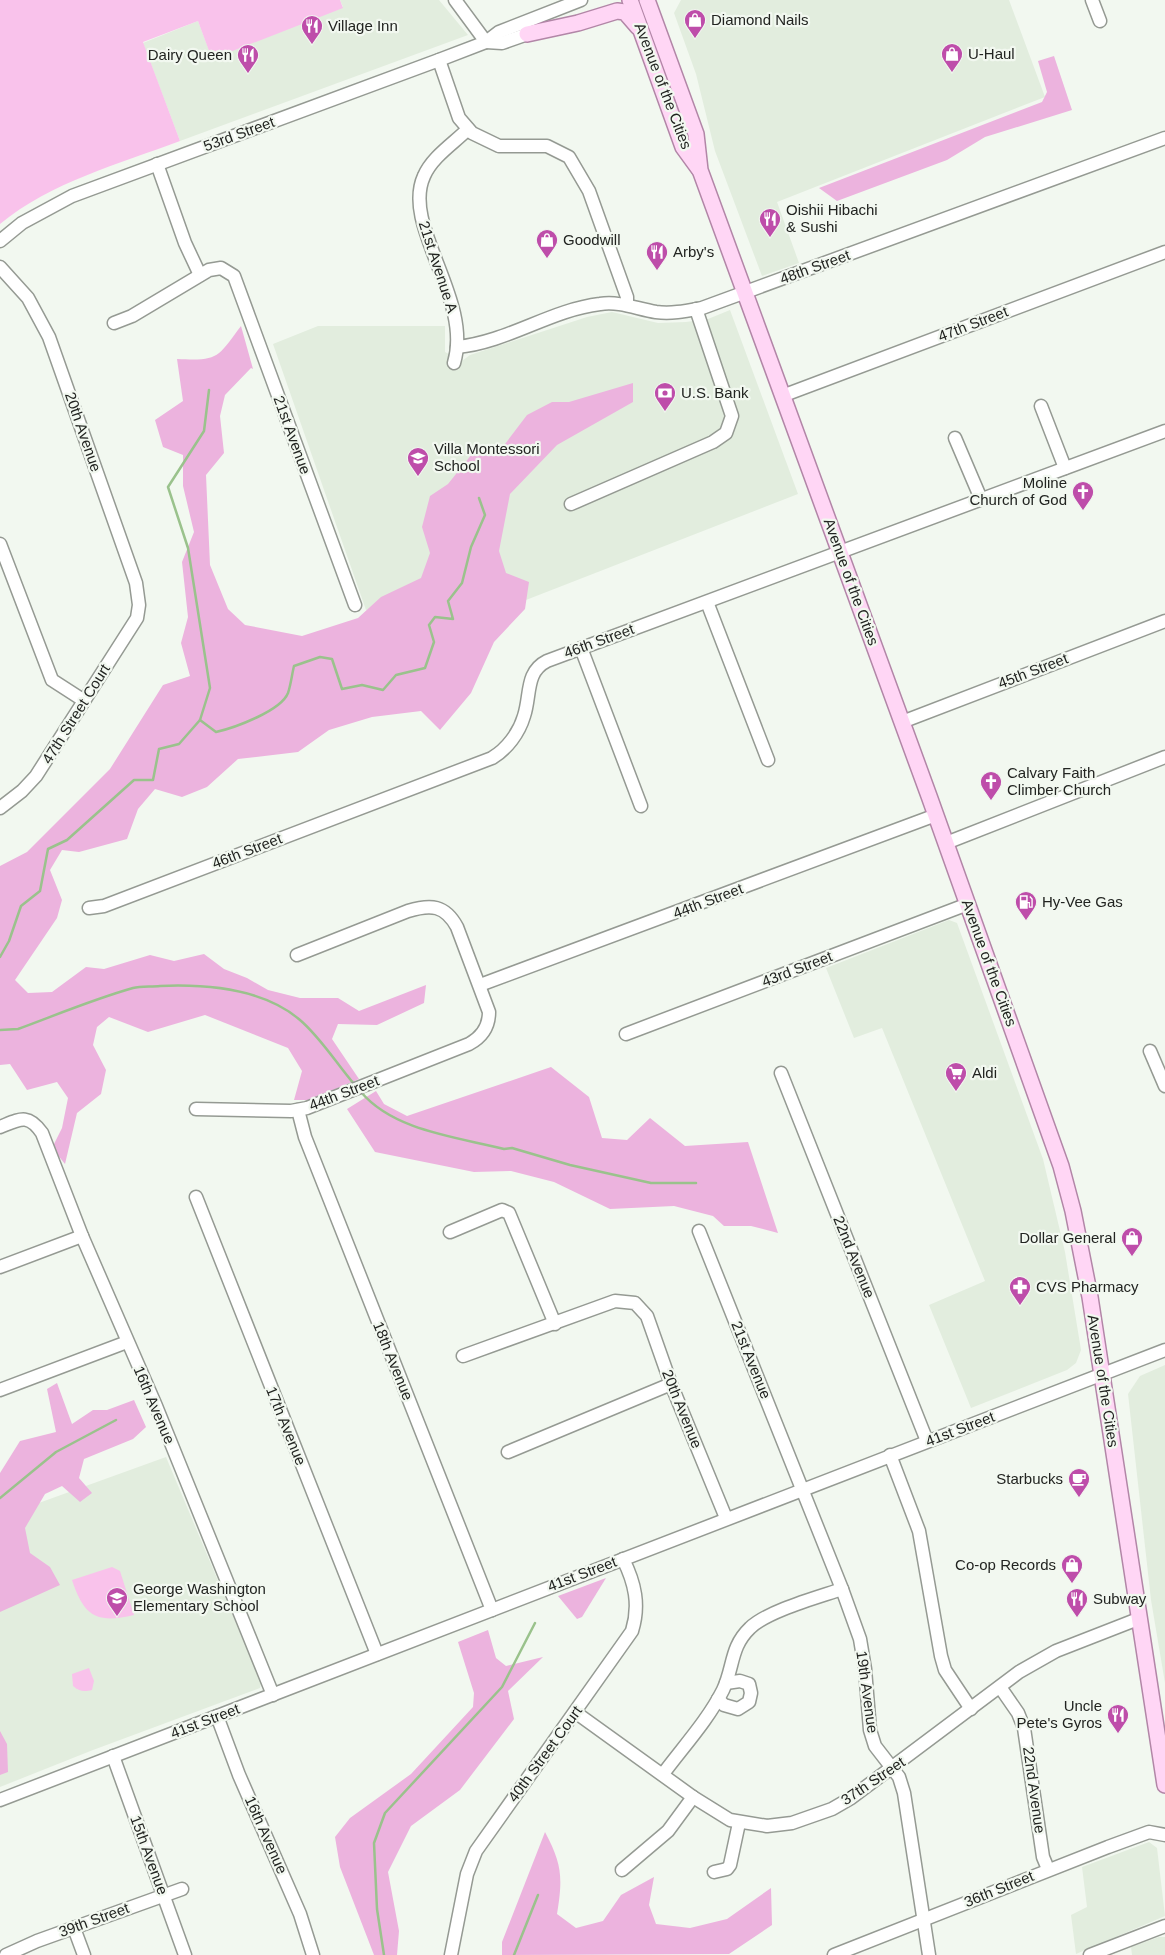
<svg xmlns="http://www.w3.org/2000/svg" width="1165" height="1955" viewBox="0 0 1165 1955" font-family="Helvetica,sans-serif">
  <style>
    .built { fill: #e2edde }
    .green { fill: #f9c2eb }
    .forest { fill: #ecb3de }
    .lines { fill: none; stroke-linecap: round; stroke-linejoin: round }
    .stream { stroke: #9ac28c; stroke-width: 2.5 }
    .minor-casing { stroke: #959a93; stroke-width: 15 }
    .major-casing { stroke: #b286a7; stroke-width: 18 }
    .minor { stroke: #fff; stroke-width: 12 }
    .major { stroke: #ffd6f5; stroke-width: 15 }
    .labels { text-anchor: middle; stroke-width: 4.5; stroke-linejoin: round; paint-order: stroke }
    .poi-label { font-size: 15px; fill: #222421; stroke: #f2f8f0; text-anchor: start }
    .street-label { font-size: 15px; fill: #222421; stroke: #f2f8f0 }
  </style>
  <rect width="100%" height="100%" fill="#f2f8f0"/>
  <!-- built -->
  <g class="built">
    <polygon points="340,0 439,0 468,35 180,141 143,43 198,21 212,58 343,7"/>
    <polygon points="681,0 1009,0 1045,97 777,202 799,263 762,276 715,151 696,74 674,13"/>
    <polygon points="730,310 798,494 498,611 483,573 366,610 273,344 318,326 445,326 445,352 462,361 470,355 587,317 612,312 658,323 686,322 708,319"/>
    <polygon points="949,920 957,923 1043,1159 1065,1252 1081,1350 1076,1363 1067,1370 971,1408 929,1305 985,1281 882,1028 854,1038 826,968"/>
    <polygon points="1165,1365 1165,1683 1151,1600 1128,1394 1140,1376"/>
    <polygon points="166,1457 261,1683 260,1688 93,1750 0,1787 0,1517"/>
    <polygon points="1149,1842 1157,1848 1165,1916 1076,1954 1071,1915 1087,1907 1082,1867"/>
    <polygon points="1159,1937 1165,1937 1165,1955 1132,1955 1131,1947"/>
  </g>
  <!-- green -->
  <g class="green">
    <path d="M0,0H340L343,8L212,59L198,21L143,42L180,141C119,164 51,182 0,224Z"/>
    <path d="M112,1567L120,1571L134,1615C96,1624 84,1616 72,1580Z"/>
    <path d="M89,1668L94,1681L92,1690C83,1692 79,1691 73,1686L72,1674Z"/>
  </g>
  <!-- forest -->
  <g class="forest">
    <polygon points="1054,56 1072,110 985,137 947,160 837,201 819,188 1042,102 1047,92 1038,61"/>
    <path d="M241,326L253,369L251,368L225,395L220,416L224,453L206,475L210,565L228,609L245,625L302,636L358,618L381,597L421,578L430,553L422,527L430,496L448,484L476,449L502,448L527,415L552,402H569L633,383V402L557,445L510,494L499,551L506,573L529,582L525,609L494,642L471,693L440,730L421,711L372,717L329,730L298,752L238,759L207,787L182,797L155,789L138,809L127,839L79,852L62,850L50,870L62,900L57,918L15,980L28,993L52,992L86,967L104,969L150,955L174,961L204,954L224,969L247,978L268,990L300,998H338L359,1011L426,985L424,1003L377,1025L338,1024L332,1039L359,1079L309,1100H294L302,1071L288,1048L205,1015L148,1032L109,1017L97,1027L93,1045L106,1070L101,1094L77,1113L65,1164L52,1148L62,1128L68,1098L57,1082L27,1090L10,1064L0,1065V866L27,852L110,769L163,685L190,676L181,643L188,617L182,562L194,532L183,486V455L163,447L155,420L183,401L177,359C219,361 217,358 241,326Z"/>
    <polygon points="551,1067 589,1097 602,1138 627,1140 650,1118 685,1146 748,1142 778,1233 751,1226 724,1226 713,1216 674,1206 610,1209 554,1182 511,1171 474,1172 375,1152 347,1109 376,1091 384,1104 407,1116"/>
    <polygon points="57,1383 72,1424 93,1410 107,1410 134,1400 146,1427 133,1439 84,1459 79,1478 92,1493 80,1502 62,1486 45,1494 25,1528 30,1553 50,1567 60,1585 0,1612 0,1473 20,1441 56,1432 47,1389"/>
    <polygon points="606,1578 582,1617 577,1619 558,1596"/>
    <polygon points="488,1630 496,1658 506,1666 543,1657 508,1691 514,1719 460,1790 411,1826 388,1872 399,1931 397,1955 374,1955 340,1867 335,1837 350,1818 411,1774 473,1707 474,1693 458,1642"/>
    <polygon points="0,1731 7,1744 8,1772 0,1775"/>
    <path d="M545,1832C562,1864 563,1877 557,1914L576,1928L603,1921L621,1895L654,1877L649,1905L656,1924L690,1928L727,1919L771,1888L772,1925L729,1954L502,1955V1942Z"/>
  </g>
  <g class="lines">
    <!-- stream -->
    <g class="stream">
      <path d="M200,720L216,732C234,728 281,711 288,693C291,684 292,674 294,666L320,657L332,659L342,689L362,685L383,690L396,675L425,668L434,642L429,625L435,617L453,619L448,601L462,583L471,547L485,515L479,498"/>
      <polyline points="0,957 9,941 21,906 40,891 48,849 67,840 134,780 153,780 159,749 179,744 200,720 210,688 188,548 168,487 204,431 209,390"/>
      <path d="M0,1030L18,1029C56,1015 94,999 133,988C141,986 151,987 160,986C207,984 263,988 300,1020C321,1038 336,1063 354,1084"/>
      <path d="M361,1092C394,1131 457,1137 504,1149L512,1148L570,1165L651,1183H696"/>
      <polyline points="0,1498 56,1452 116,1420"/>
      <polyline points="384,1955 377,1909 374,1843 385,1813 502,1687 535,1623"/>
      <polyline points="514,1955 538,1895"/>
    </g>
    <!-- minor casing -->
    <g class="minor-casing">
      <g id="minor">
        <polyline points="455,0 486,42"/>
        <polyline points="1092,0 1100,21"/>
        <polyline points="486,42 502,43 536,31"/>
        <polyline points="439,60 459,118 472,133 499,146 547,146 569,157 589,191 627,297 627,305"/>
        <polyline points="157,164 185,243 200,275"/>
        <polyline points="0,241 22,223 72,196 439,60 486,42 499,32 581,0"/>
        <polyline points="0,267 28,298 49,337 136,583 139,605 137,618 36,776 22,791 0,808"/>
        <polyline points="114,323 132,316 209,270 221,268 234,276 355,605"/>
        <path d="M457,347C508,342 550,310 600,304C620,301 637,309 656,312C672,314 686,311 702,308L1165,138"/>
        <path d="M454,363C473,299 401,226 424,176C432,157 454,143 468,129"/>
        <polyline points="782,396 1165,252"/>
        <polyline points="1041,406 1065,468"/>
        <polyline points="955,438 981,499"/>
        <polyline points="571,504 713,442 726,433 732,416 696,309"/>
        <polyline points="0,544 52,680 83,700"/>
        <polyline points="707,602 768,760"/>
        <polyline points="581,648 641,806"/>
        <polyline points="902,722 1165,621"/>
        <polyline points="946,843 1165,757"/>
        <path d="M89,908L104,906L492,758C507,749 519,733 524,716C531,695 525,672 547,661L1165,431"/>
        <polyline points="480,985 936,815"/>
        <polyline points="626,1034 968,904"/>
        <polyline points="1150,1051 1165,1086"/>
        <polyline points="781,1073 927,1441"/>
        <path d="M196,1109L291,1111L307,1108L469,1044C482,1037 489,1027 489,1012L457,927C445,905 431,904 408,911L297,955"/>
        <polyline points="298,1110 305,1137 492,1610"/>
        <path d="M0,1127C20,1119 28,1113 42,1133L82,1236L156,1406L273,1695"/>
        <polyline points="196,1197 377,1654"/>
        <polyline points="699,1231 842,1589 860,1639 865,1669 870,1730 875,1746 899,1777 904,1793 929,1955"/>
        <polyline points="450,1232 502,1210 509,1213 555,1324"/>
        <polyline points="0,1267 82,1236"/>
        <polyline points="463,1356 615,1301 635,1303 647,1316 671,1384 726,1518"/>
        <polyline points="0,1390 127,1342"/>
        <polyline points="508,1452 671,1384"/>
        <polyline points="890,1455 919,1531 941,1656 945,1670 971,1709"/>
        <polyline points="1000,1687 1018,1713 1024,1728 1043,1857 1048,1869"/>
        <polyline points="718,1699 724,1705 738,1709 749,1702 751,1693 749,1684 740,1681 726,1683"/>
        <polyline points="575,1712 693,1797 730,1820 767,1826 792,1823 832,1809 851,1798 1019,1672 1056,1651 1138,1619"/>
        <polyline points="217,1716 239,1775 300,1914 313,1955"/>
        <polyline points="113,1756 185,1955"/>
        <path d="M663,1774C683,1747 708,1720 723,1690C734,1667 730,1647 750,1628C767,1611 819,1597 842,1589"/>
        <polyline points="0,1800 1165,1350"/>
        <polyline points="622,1870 668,1831 693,1797"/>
        <polyline points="714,1872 727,1869 730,1865 739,1823"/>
        <polyline points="74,1928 84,1955"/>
        <polyline points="6,1955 37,1941 182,1889"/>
        <path d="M451,1955L467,1874L476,1851L632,1631C640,1605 635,1583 623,1559"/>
        <polyline points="834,1955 1108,1847 1149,1832 1165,1835"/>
        <polyline points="1090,1955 1165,1926"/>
      </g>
    </g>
    <!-- major casing -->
    <g class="major-casing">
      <g id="major">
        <polyline points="630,0 683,147 699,169"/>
        <polyline points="647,0 696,134 700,170 929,796 1061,1166 1073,1211 1090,1297 1165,1785"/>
        <polyline points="527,34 578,23 617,11 625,12 638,27"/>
      </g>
    </g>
    <!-- minor -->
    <use href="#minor" class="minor"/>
    <!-- major -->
    <use href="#major" class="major"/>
  </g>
  <!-- icons -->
  <defs>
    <g id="shop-pin" transform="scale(1.125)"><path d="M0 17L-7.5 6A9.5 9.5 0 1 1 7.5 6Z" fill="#be4daa" stroke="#f2f8f0"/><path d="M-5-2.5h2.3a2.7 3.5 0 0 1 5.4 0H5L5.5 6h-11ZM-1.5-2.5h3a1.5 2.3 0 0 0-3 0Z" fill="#fff"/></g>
    <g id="restaurant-pin" transform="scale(1.125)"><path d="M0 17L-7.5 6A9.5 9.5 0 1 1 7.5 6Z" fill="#be4daa" stroke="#f2f8f0"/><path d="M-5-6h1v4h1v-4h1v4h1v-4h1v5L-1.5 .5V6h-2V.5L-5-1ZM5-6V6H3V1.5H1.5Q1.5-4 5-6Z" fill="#fff"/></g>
    <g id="bank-pin" transform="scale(1.125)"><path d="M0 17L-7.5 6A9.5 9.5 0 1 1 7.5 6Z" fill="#be4daa" stroke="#f2f8f0"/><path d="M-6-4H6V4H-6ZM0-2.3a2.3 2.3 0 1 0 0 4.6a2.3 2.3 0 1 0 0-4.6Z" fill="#fff"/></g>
    <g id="school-pin" transform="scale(1.125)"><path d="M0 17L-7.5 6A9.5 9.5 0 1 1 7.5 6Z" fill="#be4daa" stroke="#f2f8f0"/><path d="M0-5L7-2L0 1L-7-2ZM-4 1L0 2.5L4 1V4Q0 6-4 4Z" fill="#fff"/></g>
    <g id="church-pin" transform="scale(1.125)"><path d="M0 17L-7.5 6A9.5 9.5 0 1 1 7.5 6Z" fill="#be4daa" stroke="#f2f8f0"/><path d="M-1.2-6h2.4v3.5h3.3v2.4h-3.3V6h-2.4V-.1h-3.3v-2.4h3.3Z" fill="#fff"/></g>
    <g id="fuel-pin" transform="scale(1.125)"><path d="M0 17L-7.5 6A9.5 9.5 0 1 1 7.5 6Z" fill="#be4daa" stroke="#f2f8f0"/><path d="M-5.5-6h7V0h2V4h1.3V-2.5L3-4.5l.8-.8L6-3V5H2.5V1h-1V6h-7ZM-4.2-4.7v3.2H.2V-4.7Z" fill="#fff"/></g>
    <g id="supermarket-pin" transform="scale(1.125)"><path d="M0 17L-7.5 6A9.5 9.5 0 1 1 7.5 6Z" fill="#be4daa" stroke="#f2f8f0"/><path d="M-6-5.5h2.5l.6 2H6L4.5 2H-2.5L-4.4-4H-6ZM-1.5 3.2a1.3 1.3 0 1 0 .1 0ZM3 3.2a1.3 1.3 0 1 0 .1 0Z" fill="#fff"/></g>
    <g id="pharmacy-pin" transform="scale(1.125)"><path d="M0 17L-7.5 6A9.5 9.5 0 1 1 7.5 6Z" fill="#be4daa" stroke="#f2f8f0"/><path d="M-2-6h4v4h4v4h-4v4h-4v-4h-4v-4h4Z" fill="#fff"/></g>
    <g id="cafe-pin" transform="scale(1.125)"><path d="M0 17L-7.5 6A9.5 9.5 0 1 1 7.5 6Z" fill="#be4daa" stroke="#f2f8f0"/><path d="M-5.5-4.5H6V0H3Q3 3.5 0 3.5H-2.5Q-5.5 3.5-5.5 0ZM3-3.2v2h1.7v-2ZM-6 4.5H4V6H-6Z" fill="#fff"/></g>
  </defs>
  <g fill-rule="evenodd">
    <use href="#shop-pin" x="695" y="20"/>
    <use href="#restaurant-pin" x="312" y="26"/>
    <use href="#shop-pin" x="952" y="54"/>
    <use href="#restaurant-pin" x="248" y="55"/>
    <use href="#restaurant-pin" x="770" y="219"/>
    <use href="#shop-pin" x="547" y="240"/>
    <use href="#restaurant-pin" x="657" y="252"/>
    <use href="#bank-pin" x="665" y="393"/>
    <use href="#school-pin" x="418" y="458"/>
    <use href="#church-pin" x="1083" y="492"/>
    <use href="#church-pin" x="991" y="782"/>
    <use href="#fuel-pin" x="1026" y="902"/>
    <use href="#supermarket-pin" x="956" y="1073"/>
    <use href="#shop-pin" x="1132" y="1238"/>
    <use href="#pharmacy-pin" x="1020" y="1287"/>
    <use href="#cafe-pin" x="1079" y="1479"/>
    <use href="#shop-pin" x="1072" y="1565"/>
    <use href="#school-pin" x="117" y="1598"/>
    <use href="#restaurant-pin" x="1077" y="1599"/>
    <use href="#restaurant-pin" x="1118" y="1715"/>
  </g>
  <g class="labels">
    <!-- poi labels -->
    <g class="poi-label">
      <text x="711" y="25">Diamond Nails</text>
      <text x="328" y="31">Village Inn</text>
      <text x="968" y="59">U-Haul</text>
      <text x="232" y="60" text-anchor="end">Dairy Queen</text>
      <text x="786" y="215">Oishii Hibachi<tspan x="786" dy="17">&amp; Sushi</tspan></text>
      <text x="563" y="245">Goodwill</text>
      <text x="673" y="257">Arby's</text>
      <text x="681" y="398">U.S. Bank</text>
      <text x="434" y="454">Villa Montessori<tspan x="434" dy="17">School</tspan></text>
      <text x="1067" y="488" text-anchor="end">Moline<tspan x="1067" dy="17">Church of God</tspan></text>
      <text x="1007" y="778">Calvary Faith<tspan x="1007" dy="17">Climber Church</tspan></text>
      <text x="1042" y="907">Hy-Vee Gas</text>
      <text x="972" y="1078">Aldi</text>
      <text x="1116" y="1243" text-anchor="end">Dollar General</text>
      <text x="1036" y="1292">CVS Pharmacy</text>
      <text x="1063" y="1484" text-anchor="end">Starbucks</text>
      <text x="1056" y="1570" text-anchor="end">Co-op Records</text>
      <text x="133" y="1594">George Washington<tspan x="133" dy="17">Elementary School</tspan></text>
      <text x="1093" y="1604">Subway</text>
      <text x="1102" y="1711" text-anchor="end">Uncle<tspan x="1102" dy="17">Pete's Gyros</tspan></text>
    </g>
    <!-- street labels -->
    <g class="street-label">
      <text transform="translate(663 86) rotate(69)" y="5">Avenue of the Cities</text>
      <text transform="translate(239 134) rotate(-20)" y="5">53rd Street</text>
      <text transform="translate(438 267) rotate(72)" y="5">21st Avenue A</text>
      <text transform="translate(815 267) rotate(-20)" y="5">48th Street</text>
      <text transform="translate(973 324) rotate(-21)" y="5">47th Street</text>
      <text transform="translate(83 432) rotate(71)" y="5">20th Avenue</text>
      <text transform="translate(292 435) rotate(70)" y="5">21st Avenue</text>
      <text transform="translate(851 582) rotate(70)" y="5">Avenue of the Cities</text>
      <text transform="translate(599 641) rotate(-20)" y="5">46th Street</text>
      <text transform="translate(1033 671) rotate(-21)" y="5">45th Street</text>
      <text transform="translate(76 714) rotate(-58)" y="5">47th Street Court</text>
      <text transform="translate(247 851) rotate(-21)" y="5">46th Street</text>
      <text transform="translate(708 901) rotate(-21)" y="5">44th Street</text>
      <text transform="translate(989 963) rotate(70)" y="5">Avenue of the Cities</text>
      <text transform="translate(797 969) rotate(-21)" y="5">43rd Street</text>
      <text transform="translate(344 1093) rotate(-21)" y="5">44th Street</text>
      <text transform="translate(854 1257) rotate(68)" y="5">22nd Avenue</text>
      <text transform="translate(751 1360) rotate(68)" y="5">21st Avenue</text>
      <text transform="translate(393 1361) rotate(68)" y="5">18th Avenue</text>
      <text transform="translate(1103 1381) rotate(81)" y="5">Avenue of the Cities</text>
      <text transform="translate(154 1405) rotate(67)" y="5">16th Avenue</text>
      <text transform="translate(682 1409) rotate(68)" y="5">20th Avenue</text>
      <text transform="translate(286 1426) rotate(68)" y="5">17th Avenue</text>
      <text transform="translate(960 1429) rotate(-21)" y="5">41st Street</text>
      <text transform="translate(582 1574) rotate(-21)" y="5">41st Street</text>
      <text transform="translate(867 1692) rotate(82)" y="5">19th Avenue</text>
      <text transform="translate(205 1721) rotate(-21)" y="5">41st Street</text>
      <text transform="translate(545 1754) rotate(-54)" y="5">40th Street Court</text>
      <text transform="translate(873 1781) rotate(-34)" y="5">37th Street</text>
      <text transform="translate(1034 1790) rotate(82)" y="5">22nd Avenue</text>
      <text transform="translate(266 1835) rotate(66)" y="5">16th Avenue</text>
      <text transform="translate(149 1855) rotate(70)" y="5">15th Avenue</text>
      <text transform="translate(999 1889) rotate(-22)" y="5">36th Street</text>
      <text transform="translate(94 1920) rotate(-20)" y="5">39th Street</text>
    </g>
  </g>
</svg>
